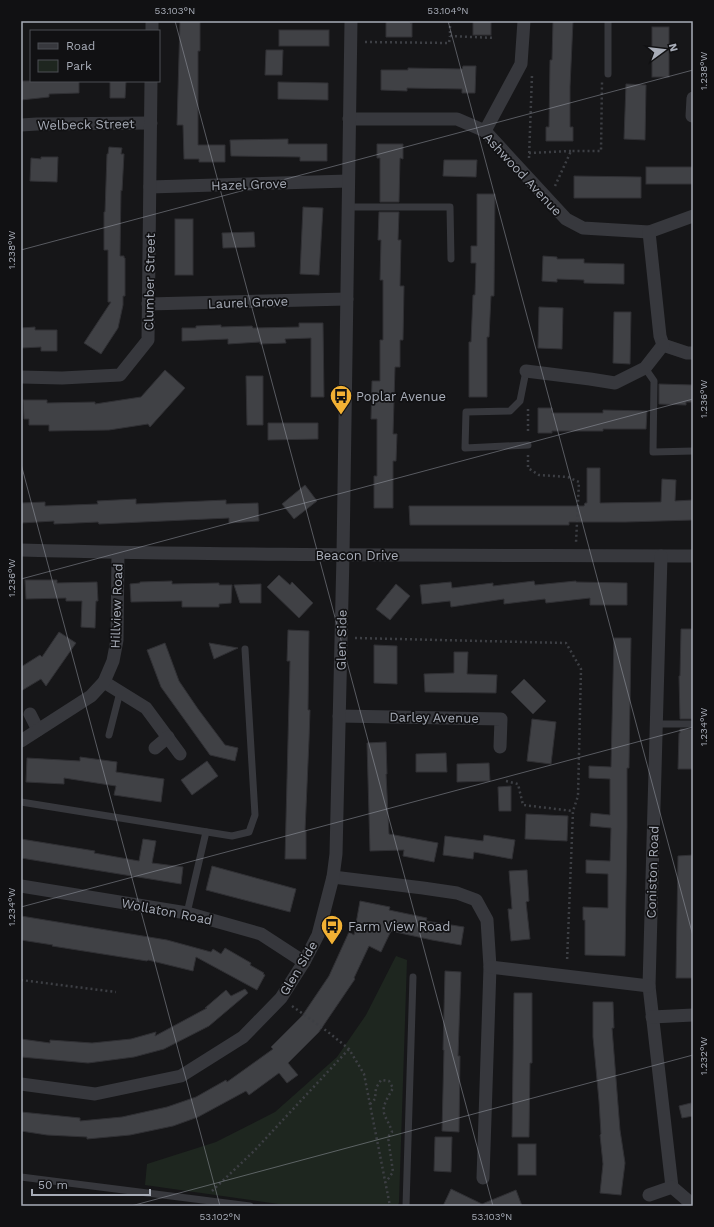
<svg xmlns="http://www.w3.org/2000/svg" width="714" height="1227" viewBox="0 0 714 1227" font-family="'Work Sans',sans-serif">
  <style>
    .green { fill: #1e261f }
    .building { fill: #404145; stroke: #303034 }
    .lines { fill: none; stroke-linecap: round; stroke-linejoin: round }
    .path { stroke: #3d3f44; stroke-width: 2.5; stroke-dasharray: 2 3; stroke-linecap: butt }
    .lane { stroke: #37383d; stroke-width: 7 }
    .street { stroke: #37383d; stroke-width: 13 }
    .ticks { fill: none; stroke: #a8adb8; stroke-width: 1; stroke-opacity: 0.45 }
    .labels { text-anchor: middle; stroke-width: 3.5; stroke-linejoin: round; paint-order: stroke }
    .street-label { font-size: 13px; fill: #a8adb8; stroke: #111113 }
    .poi-label { font-size: 13px; fill: #a8adb8; stroke: #111113; text-anchor: start }
    .neatline { fill: none; stroke: #a8adb8; stroke-width: 1.5 }
    .ticks-label { font-size: 10px; text-anchor: middle; fill: #a8adb8 }
  </style>
  <rect width="100%" height="100%" fill="#161618"/>
  <!-- green -->
  <polygon class="green" points="396,956 407,960 399,1202 398,1206 292,1206 145,1185 147,1164 216,1142 275,1112 337,1057 366,1015"/>
  <!-- building -->
  <g class="building">
    <polygon points="180,21 200,21 200,51 198,51 198,145 225,145 225,162 199,162 199,159 184,159 183,125 177,125"/>
    <polygon points="389,21 410,21 410,23 412,23 412,37 386,37 386,22"/>
    <rect x="473" y="21" width="18" height="14"/>
    <polygon points="553,21 573,21 570,87 570,127 573,127 573,141 546,141 546,127 549,127 550,60 552,60"/>
    <rect x="652" y="27" width="17" height="50"/>
    <rect x="279" y="30" width="50" height="16"/>
    <polygon points="266,50 283,50 282,75 265,75"/>
    <polygon points="463,66 476,66 475,93 462,93 462,89 407,88 407,91 381,90 381,70 408,70 408,68 462,69"/>
    <polygon points="21,81 79,81 79,93 49,94 49,97 21,100"/>
    <polygon points="110,81 126,81 125,98 110,98"/>
    <polygon points="278,82 328,83 328,100 278,99"/>
    <polygon points="626,84 646,85 645,140 624,139"/>
    <polygon points="288,139 288,144 327,144 327,161 300,161 300,157 231,156 230,140"/>
    <polygon points="377,144 403,144 403,159 400,158 399,202 380,202 380,158 377,158"/>
    <polygon points="109,147 122,148 121,154 124,154 122,191 121,190 120,256 124,256 124,258 125,258 125,296 123,296 123,305 118,328 101,354 84,343 111,302 108,302 108,250 104,250 104,212 105,212 107,154 108,154"/>
    <polygon points="41,157 58,157 57,182 30,181 31,158 41,159"/>
    <polygon points="444,160 477,160 476,177 443,176"/>
    <rect x="646" y="167" width="47" height="17"/>
    <polygon points="574,176 641,177 641,198 574,198"/>
    <polygon points="477,194 495,194 494,296 491,296 489,337 487,337 487,397 469,397 469,342 471,342 473,295 475,295 476,263 471,263 471,246 477,246"/>
    <polygon points="303,207 323,208 319,275 300,274"/>
    <polygon points="379,212 399,212 398,240 401,240 400,286 404,286 403,340 400,340 400,367 395,367 393,434 397,434 396,461 393,461 393,508 374,508 374,476 377,476 377,419 371,419 372,381 380,381 380,340 383,340 383,280 380,280 381,240 378,240"/>
    <rect x="175" y="219" width="18" height="56"/>
    <polygon points="254,232 255,247 223,248 222,233"/>
    <polygon points="543,256 557,257 557,259 584,259 584,263 624,264 624,284 584,283 584,280 557,279 557,282 542,281"/>
    <polygon points="539,307 563,308 562,349 538,348"/>
    <polygon points="614,312 631,312 630,364 613,363"/>
    <polygon points="299,323 323,323 324,397 311,397 311,338 285,339 286,343 260,344 260,342 228,344 228,339 182,341 182,328 196,328 196,326 221,325 221,327 252,326 253,328 299,327"/>
    <polygon points="35,327 35,330 57,330 57,351 41,351 41,347 21,348 21,328"/>
    <polygon points="165,370 185,388 150,427 148,424 109,430 49,431 49,425 29,425 29,419 24,419 23,400 47,400 47,403 95,402 95,404 141,397"/>
    <polygon points="246,376 263,376 263,425 247,425"/>
    <polygon points="659,384 693,385 693,402 686,402 686,405 659,404"/>
    <polygon points="538,408 552,408 552,413 603,413 603,410 647,411 646,429 603,429 603,431 552,431 552,433 538,433"/>
    <polygon points="268,423 318,423 318,439 268,440"/>
    <polygon points="587,468 600,468 600,503 661,502 662,479 676,480 675,501 693,500 693,520 626,522 569,522 569,525 410,525 409,506 584,506 585,503 587,503"/>
    <polygon points="305,485 317,501 294,519 282,504"/>
    <polygon points="136,499 136,504 226,500 226,504 258,503 259,521 229,523 229,518 99,524 98,522 54,524 54,521 21,523 21,503 45,502 45,506 98,504 97,501"/>
    <polygon points="279,575 290,585 292,582 313,603 299,618 267,587"/>
    <polygon points="25,580 57,580 57,583 97,582 98,601 96,601 95,628 81,627 82,601 66,601 66,598 26,599"/>
    <polygon points="172,581 172,584 219,583 219,585 232,585 231,603 219,604 219,607 182,607 182,601 131,602 130,584 140,583 140,582"/>
    <polygon points="534,581 535,585 576,581 576,582 627,583 627,605 590,605 590,598 546,603 545,599 504,604 504,599 451,607 450,601 422,604 420,585 451,582 452,588 493,583 493,586"/>
    <polygon points="261,584 261,603 240,603 234,585"/>
    <polygon points="396,584 410,596 390,620 376,609"/>
    <polygon points="681,629 693,629 693,719 680,719 679,676 680,676"/>
    <polygon points="288,630 309,631 308,710 310,710 309,740 305,831 306,831 306,859 285,859 290,661 287,661"/>
    <polygon points="59,632 76,643 46,686 41,679 21,691 21,667 40,655 42,657"/>
    <polygon points="614,638 631,638 629,768 627,768 627,828 625,956 585,955 585,920 583,920 583,907 608,908 608,874 586,873 586,860 610,861 611,828 590,826 591,813 610,815 610,779 589,778 589,766 611,767"/>
    <polygon points="165,643 179,681 198,709 225,745 238,748 235,761 210,755 161,687 147,650"/>
    <polygon points="209,643 238,648 214,659"/>
    <polygon points="374,645 397,646 397,684 374,683"/>
    <polygon points="454,652 468,652 467,674 497,675 496,693 425,692 424,674 454,673"/>
    <polygon points="524,679 546,701 533,714 511,692"/>
    <polygon points="532,719 556,722 551,764 527,761"/>
    <polygon points="680,729 693,729 693,769 678,769 679,733 680,733"/>
    <polygon points="386,742 387,774 386,774 389,834 438,843 434,862 403,856 404,850 370,851 367,743"/>
    <polygon points="446,753 447,772 416,772 416,754"/>
    <polygon points="80,757 117,762 116,772 164,779 161,802 114,795 116,786 64,778 64,784 26,782 27,758 80,761"/>
    <polygon points="207,761 218,776 192,795 181,780"/>
    <polygon points="489,763 490,781 457,782 457,764"/>
    <polygon points="511,786 511,811 499,811 498,787"/>
    <polygon points="526,814 568,816 567,841 525,839"/>
    <polygon points="484,835 515,840 512,859 474,852 473,859 443,855 445,836 483,841"/>
    <polygon points="21,839 95,851 94,853 139,861 143,839 156,841 152,863 183,867 181,884 21,858"/>
    <polygon points="693,855 693,978 676,978 678,856"/>
    <polygon points="212,866 296,889 290,912 206,890"/>
    <polygon points="527,870 529,901 526,902 530,939 511,941 508,909 512,909 509,871"/>
    <polygon points="360,901 390,907 389,910 427,918 426,921 464,927 461,945 432,940 391,931 381,952 369,946 354,978 355,979 319,1032 288,1063 298,1075 287,1083 279,1073 249,1095 246,1091 198,1117 173,1126 130,1135 87,1139 87,1137 47,1135 21,1131 21,1112 80,1118 80,1121 122,1117 167,1107 196,1097 226,1080 227,1082 273,1049 271,1047 302,1016 329,976 349,932 354,935"/>
    <polygon points="21,916 167,940 211,952 213,949 221,954 225,948 251,963 250,965 264,973 263,974 265,975 257,990 196,957 193,971 148,960 147,961 52,946 53,945 21,940"/>
    <polygon points="445,971 461,972 458,1056 460,1056 459,1132 442,1131 444,1050 443,1050"/>
    <polygon points="245,989 248,993 209,1026 164,1049 134,1057 88,1063 21,1057 21,1039 50,1043 50,1040 92,1043 131,1039 156,1032 155,1036 207,1008 205,1008 226,990 231,996"/>
    <polygon points="514,993 532,993 532,1063 530,1063 529,1137 512,1137"/>
    <polygon points="593,1002 613,1002 614,1028 612,1028 620,1130 625,1163 621,1195 600,1193 603,1164 600,1135 601,1134 599,1101 593,1037"/>
    <polygon points="691,1103 693,1116 682,1118 679,1106"/>
    <polygon points="435,1137 452,1137 451,1172 434,1171"/>
    <rect x="518" y="1144" width="18" height="31"/>
    <polygon points="451,1189 482,1204 516,1190 522,1206 443,1206"/>
  </g>
  <g class="lines">
    <!-- path -->
    <g class="path">
      <polyline points="450,21 450,36 495,38"/>
      <polyline points="365,42 449,43 450,36"/>
      <polyline points="529,153 571,151"/>
      <polyline points="529,158 532,75"/>
      <polyline points="555,186 571,151 601,151 602,82"/>
      <polyline points="528,409 528,434"/>
      <polyline points="528,455 528,468 539,475 568,477 579,482 576,543"/>
      <polyline points="355,638 566,643 581,669 578,796 573,811 567,962"/>
      <polyline points="506,781 518,784 523,805 573,811"/>
      <polyline points="21,980 116,992"/>
      <polyline points="292,1006 328,1032 349,1049 364,1074 390,1206"/>
      <path d="M370,1104L375,1099L376,1088L381,1080L389,1081L393,1088C389,1096 382,1105 384,1113C386,1120 390,1124 392,1132L388,1137L393,1172L386,1182"/>
      <polyline points="212,1191 254,1151 349,1049"/>
    </g>
    <!-- lane -->
    <g class="lane">
      <polyline points="608,74 608,21"/>
      <polyline points="348,207 450,207 451,259"/>
      <polyline points="645,368 654,381 653,452 693,451"/>
      <polyline points="526,371 520,401 510,411 466,412 465,448 528,445"/>
      <polyline points="656,724 693,724"/>
      <polyline points="109,735 120,692"/>
      <polyline points="21,802 232,836 249,832 255,815 245,649"/>
      <polyline points="187,913 206,832"/>
      <polyline points="21,1177 250,1206"/>
      <polyline points="406,1206 413,977"/>
    </g>
    <!-- street -->
    <g class="street">
      <polyline points="152,31 152,21"/>
      <polyline points="692,116 693,98"/>
      <polyline points="349,119 457,119 485,131 566,219 583,228 649,232 693,216"/>
      <polyline points="21,125 37,124 151,123"/>
      <polyline points="485,131 521,64 524,21"/>
      <polyline points="150,187 348,181"/>
      <polyline points="649,232 660,336 663,345 687,353 693,353"/>
      <polyline points="148,304 347,299"/>
      <polyline points="526,371 590,379 615,383 645,368 663,345"/>
      <polyline points="21,377 62,378 120,375 148,340 151,81"/>
      <path d="M21,550C245,556 469,555 693,556"/>
      <polyline points="661,556 649,986 672,1187"/>
      <polyline points="104,682 146,708 180,754"/>
      <polyline points="30,714 38,730"/>
      <polyline points="339,716 501,719 500,747"/>
      <polyline points="21,741 91,696 104,682 113,661 117,640 118,553"/>
      <polyline points="155,748 168,737"/>
      <polyline points="333,877 423,888 457,893 476,900 487,920 490,967 483,1178"/>
      <polyline points="21,886 187,913 261,934 304,962"/>
      <polyline points="490,967 649,986"/>
      <polyline points="652,1017 693,1015"/>
      <polyline points="21,1084 95,1094 181,1076 243,1037 281,998 304,962 318,935 333,877 336,854 343,555 351,21"/>
      <polyline points="672,1187 693,1205"/>
      <polyline points="649,1195 672,1187"/>
    </g>
  </g>
  <!-- ticks -->
  <path class="ticks" d="M175,21L493,1206M448,21L693,936M21,250L693,70M21,464L220,1206M21,579L693,399M21,907L693,727M131,1206L693,1055"/>
  <!-- icons -->
  <defs>
    <g id="bus-pin" transform="scale(1.15)"><path d="M0 17L-7.5 6A9.5 9.5 0 1 1 7.5 6Z" fill="#f2b134" stroke="#111113"/><path d="M-5-6H5V4H4V6H2V4H-2V6H-4V4H-5ZM-3.5-4V0h7V-4ZM-3.5 1.2v1.5H-2V1.2ZM2 1.2v1.5H3.5V1.2Z" fill="#111"/></g>
  </defs>
  <g fill-rule="evenodd">
    <use href="#bus-pin" x="341" y="396"/>
    <use href="#bus-pin" x="332" y="926"/>
  </g>
  <g class="labels">
    <!-- street labels -->
    <g class="street-label">
      <text transform="translate(86 124) rotate(-1)" y="5">Welbeck Street</text>
      <text transform="translate(523 174) rotate(47)" y="5">Ashwood Avenue</text>
      <text transform="translate(249 184) rotate(-2)" y="5">Hazel Grove</text>
      <text transform="translate(149 282) rotate(-89)" y="5">Clumber Street</text>
      <text transform="translate(248 302) rotate(-2)" y="5">Laurel Grove</text>
      <text x="357" y="560">Beacon Drive</text>
      <text transform="translate(116 606) rotate(-88)" y="5">Hillview Road</text>
      <text transform="translate(341 640) rotate(-89)" y="5">Glen Side</text>
      <text transform="translate(434 717) rotate(1)" y="5">Darley Avenue</text>
      <text transform="translate(652 872) rotate(-88)" y="5">Coniston Road</text>
      <text transform="translate(167 911) rotate(11)" y="5">Wollaton Road</text>
      <text transform="translate(298 968) rotate(-59)" y="5">Glen Side</text>
    </g>
    <!-- poi labels -->
    <g class="poi-label">
      <text x="356" y="401">Poplar Avenue</text>
      <text x="348" y="931">Farm View Road</text>
    </g>
  </g>
  <!-- border -->
  <rect width="714" height="1227" fill="none" stroke="#111113" stroke-width="44"/>
  <!-- legend -->
  <rect x="30" y="30" width="130" height="52" fill="#111113" stroke="#4d4f55"/>
  <rect x="38" y="43" width="20" height="6" fill="#37383d" stroke="#4d4f55"/>
  <text x="66" y="50" font-size="12" fill="#a8adb8">Road</text>
  <rect x="38" y="60" width="20" height="12" fill="#1e261f" stroke="#4d4f55"/>
  <text x="66" y="70" font-size="12" fill="#a8adb8">Park</text>
  <!-- north arrow -->
  <g transform="translate(664 50) rotate(75)" stroke="#111113" stroke-width="3" paint-order="stroke">
  <path d="M0-3L7 15L0 10L-7 15Z" fill="#a8adb8"/>
  <text y="-6" font-size="11" font-weight="bold" text-anchor="middle" fill="#a8adb8">N</text>
  </g>
  <!-- scale -->
  <path d="M32 1189v6h118v-6" fill="none" stroke="#a8adb8" stroke-width="2"/>
  <text x="38" y="1189" font-size="12" fill="#a8adb8" stroke="#111113" stroke-width="3" paint-order="stroke">50 m</text>
  <rect x="22" y="22" width="670" height="1183" class="neatline"/>
  <g class="ticks-label">
    <text x="175" y="14">53.103°N</text>
    <text x="448" y="14">53.104°N</text>
    <text transform="translate(703 71) rotate(-90)" y="4">1.238°W</text>
    <text transform="translate(11 250) rotate(-90)" y="4">1.238°W</text>
    <text transform="translate(703 399) rotate(-90)" y="4">1.236°W</text>
    <text transform="translate(11 578) rotate(-90)" y="4">1.236°W</text>
    <text transform="translate(703 727) rotate(-90)" y="4">1.234°W</text>
    <text transform="translate(11 907) rotate(-90)" y="4">1.234°W</text>
    <text transform="translate(703 1056) rotate(-90)" y="4">1.232°W</text>
    <text x="220" y="1220">53.102°N</text>
    <text x="492" y="1220">53.103°N</text>
  </g>
</svg>
